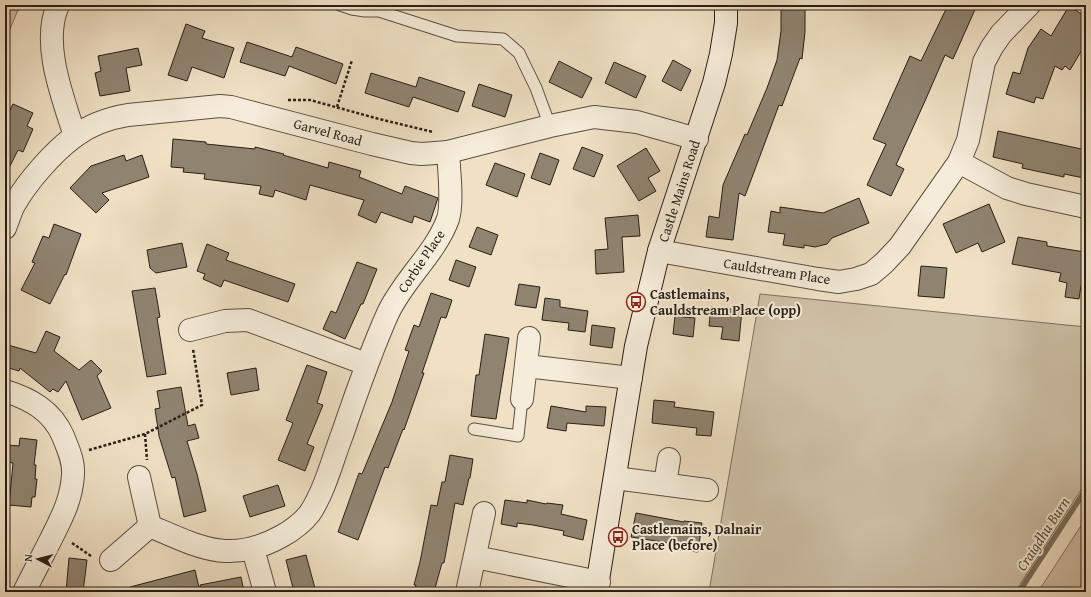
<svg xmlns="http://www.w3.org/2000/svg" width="1091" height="597" viewBox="0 0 1091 597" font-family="'Gentium Book Plus',serif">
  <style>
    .green { fill: #cec0a7; stroke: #7b705f }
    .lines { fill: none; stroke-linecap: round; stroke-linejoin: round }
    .stream { stroke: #776c5c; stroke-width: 5.5 }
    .building { fill: #908471; stroke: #281f17 }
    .lane-casing { stroke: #5a5042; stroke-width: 13 }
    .street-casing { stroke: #5a5042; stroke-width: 24 }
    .secondary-casing { stroke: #281f17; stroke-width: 24 }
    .path { stroke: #281f17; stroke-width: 2.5; stroke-dasharray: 3 2; stroke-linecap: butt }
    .lane { stroke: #f5ecd9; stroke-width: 11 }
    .street { stroke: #f5ecd9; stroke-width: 22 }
    .secondary { stroke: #f5ecd9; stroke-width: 22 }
    .labels { text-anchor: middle; stroke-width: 4; stroke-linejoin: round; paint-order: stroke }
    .street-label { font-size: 14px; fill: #281f17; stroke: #f5ecd9 }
    .poi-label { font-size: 14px; font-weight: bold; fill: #281f17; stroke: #f5ecd9; text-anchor: start }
    .water-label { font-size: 15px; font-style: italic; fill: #564c3f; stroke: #f5ecd9 }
  </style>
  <rect width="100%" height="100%" fill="#f0e1c5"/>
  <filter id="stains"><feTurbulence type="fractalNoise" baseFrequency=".005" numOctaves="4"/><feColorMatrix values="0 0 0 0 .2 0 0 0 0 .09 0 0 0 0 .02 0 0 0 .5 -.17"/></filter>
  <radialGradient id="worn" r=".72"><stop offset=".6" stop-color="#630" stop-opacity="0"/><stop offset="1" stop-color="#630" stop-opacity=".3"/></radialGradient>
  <!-- green -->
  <g class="green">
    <polygon points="5,5 20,5 5,41"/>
    <polygon points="760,294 1086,327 1086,482 1015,592 709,592"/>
    <polygon points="1086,518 1086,592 1038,592"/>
  </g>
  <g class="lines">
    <!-- stream -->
    <polyline class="stream" points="1019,592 1086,489"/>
  </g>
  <!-- building -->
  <g class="building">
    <polygon points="781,5 805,5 805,32 802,59 800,58 782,106 779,105 745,196 739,193 733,240 706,237 709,216 719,218 723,185 745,134 747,135 767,88 777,60 781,31"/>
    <polygon points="948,5 977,5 953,59 945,55 925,101 896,165 904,169 891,196 867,185 886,144 873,139 910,56 921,61"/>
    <polygon points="1069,6 1086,17 1086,43 1070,70 1065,66 1062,70 1055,66 1043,99 1036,97 1034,103 1006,94 1013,72 1020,74 1028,48 1041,29 1051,36"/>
    <polygon points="186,24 205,31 202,38 234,48 224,78 192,67 187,81 168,75"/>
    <polygon points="247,42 292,57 296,47 343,64 336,84 289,66 285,76 240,62"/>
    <polygon points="138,48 142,65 126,68 130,91 100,96 95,73 101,71 98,56"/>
    <polygon points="673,60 691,70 681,91 662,81"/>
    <polygon points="559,61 592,78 582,98 549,82"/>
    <polygon points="614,62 646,76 636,98 605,83"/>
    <polygon points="371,73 416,87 419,77 465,92 458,112 413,97 409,107 365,93"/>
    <polygon points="479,84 512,95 505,117 472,106"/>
    <polygon points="13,104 33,113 27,126 33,129 23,152 18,150 5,176 5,120"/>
    <polygon points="998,131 1086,150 1086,168 1084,178 1064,174 1064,177 1022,168 1023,164 993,157"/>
    <polygon points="173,139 206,142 206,144 255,149 255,147 284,154 283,155 328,168 329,162 361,171 359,177 402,194 405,186 438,198 430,222 414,216 412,223 381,212 376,223 358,215 364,200 310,185 306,200 275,190 273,197 259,194 261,186 204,179 205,174 183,172 184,168 171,167"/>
    <polygon points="582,147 603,155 594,177 573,169"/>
    <polygon points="646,148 660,171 648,178 656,191 639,201 617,166"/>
    <polygon points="540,153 559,160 550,185 531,178"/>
    <polygon points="124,155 126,161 142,155 149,177 102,193 109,200 96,213 70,188 91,166"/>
    <polygon points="495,163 525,174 517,197 486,185"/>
    <polygon points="859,198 869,223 832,238 827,244 815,247 804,245 804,248 783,245 785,234 768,232 771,211 780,213 780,207 823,213"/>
    <polygon points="989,204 1005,242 982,252 978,243 956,253 943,224"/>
    <polygon points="638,215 640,236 622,237 624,272 596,274 595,250 608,249 605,218"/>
    <polygon points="54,224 81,234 66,275 65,274 50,304 21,290 35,263 32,262 43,236 49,238"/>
    <polygon points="477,227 498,235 491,255 469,247"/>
    <polygon points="1018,237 1047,242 1047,246 1085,252 1084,258 1086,258 1086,286 1081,285 1079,299 1065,297 1067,283 1059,281 1061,273 1012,264"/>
    <polygon points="182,243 187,267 156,273 150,268 147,250"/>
    <polygon points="207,244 229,253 226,260 295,284 288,302 224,280 221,287 203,279 205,274 197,271"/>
    <polygon points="456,260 476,267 469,287 449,280"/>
    <polygon points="357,262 377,269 363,304 361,304 345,339 323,329 331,311 336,313"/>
    <polygon points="921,266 947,268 944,298 918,296"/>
    <polygon points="519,284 540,287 536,308 515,305"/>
    <polygon points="155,288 160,317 157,318 166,374 147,377 132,291"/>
    <polygon points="431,293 452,300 446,318 441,317 422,373 424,373 404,430 403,429 388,468 385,467 358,540 338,532 359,473 362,474 392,402 409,351 405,350 414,325 419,327"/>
    <polygon points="545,298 560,300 560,307 588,311 585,332 568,330 569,323 542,320"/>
    <polygon points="711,307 742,310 739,341 721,339 723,327 709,326"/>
    <polygon points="675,316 695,318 693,337 673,334"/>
    <polygon points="592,325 615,328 612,348 590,345"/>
    <polygon points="46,331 60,337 54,351 79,370 91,360 102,371 97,376 111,408 82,420 66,381 58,392 53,389 50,392 20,368 19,371 5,367 5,354 8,345 36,353"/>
    <polygon points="485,334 509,338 496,419 471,416 476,375 479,375"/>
    <polygon points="307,365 327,372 317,403 323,405 307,444 314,447 305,471 278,460 293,423 286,420"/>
    <polygon points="256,368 259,390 231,395 227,373"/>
    <polygon points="181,387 188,426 195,424 199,438 187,441 197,474 206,511 184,517 175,477 172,478 159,436 155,409 160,408 157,391"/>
    <polygon points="654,400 675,402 674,407 714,412 711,436 696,435 697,428 652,423"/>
    <polygon points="551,406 586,412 586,406 606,407 604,426 567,423 566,431 547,428"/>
    <polygon points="20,438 37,440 34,465 36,465 35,479 37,479 35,497 32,497 31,507 9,505 13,463 6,462 8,445 19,446"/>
    <polygon points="450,455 473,459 470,478 469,478 463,505 455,503 444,563 442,563 434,592 414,592 416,585 414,585 420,562 431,505 437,506 442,482 445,482"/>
    <polygon points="278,485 285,506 250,517 243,496"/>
    <polygon points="505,500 527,503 527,500 546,504 547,503 563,505 561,514 587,520 583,540 563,535 564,531 533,525 517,523 517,527 501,524"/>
    <polygon points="636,513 684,522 684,521 702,523 698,552 680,550 681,545 631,537"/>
    <polygon points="306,555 316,592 294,592 286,560"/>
    <polygon points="69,558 87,560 83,592 66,592"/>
    <polygon points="195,570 200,592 131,592 130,587"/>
    <polygon points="241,577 244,592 201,592 200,585"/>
  </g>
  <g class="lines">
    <!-- lane casing -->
    <g class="lane-casing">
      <g id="lane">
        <polyline points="340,5 352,9 365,11 379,11 457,36 503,39 519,53 536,88 550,126"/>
        <polyline points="474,429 518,436 522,399"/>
      </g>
    </g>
    <!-- street casing -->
    <g class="street-casing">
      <g id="street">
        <path d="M58,5C41,44 63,98 75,136"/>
        <polyline points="959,162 1007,188 1026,194 1086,207"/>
        <path d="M5,228C8,221 10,213 14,205C27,182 53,152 75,136C90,125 110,118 128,115L220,106L231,107L372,144L411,153L422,154L448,152L550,126L594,117L637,122L697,139"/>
        <polyline points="659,251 818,279 839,282 856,279 871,274 884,263 900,246 959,162 968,140 984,62 992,47 1001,34 1029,5"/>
        <polyline points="190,330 225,321 248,320 366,364"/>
        <polyline points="526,366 631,378"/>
        <path d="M5,391C31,399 52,411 63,436C68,449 74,461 73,474C72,500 60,521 49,543C41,559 32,576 24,592"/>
        <polyline points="522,399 529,338"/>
        <path d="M139,477L150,526C199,547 230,565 282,536C291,531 303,522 310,513C325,490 332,461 342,435C356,394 370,353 388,313C404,279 435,254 448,219C453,203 449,170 448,152"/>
        <polyline points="615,478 707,490"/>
        <polyline points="665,484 669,459"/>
        <polyline points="253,549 265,592"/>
        <polyline points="475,557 599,582"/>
        <polyline points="111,560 150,526"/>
        <polyline points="467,592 484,513"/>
      </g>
    </g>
    <!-- secondary casing -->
    <g class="secondary-casing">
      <polyline id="secondary" points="596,592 636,346 659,251 714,83 721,54 726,23 726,5"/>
    </g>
    <!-- path -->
    <g class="path">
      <polyline points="5,18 13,5"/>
      <polyline points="288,100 310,100 379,119 433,132"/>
      <polyline points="337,107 352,60"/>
      <polyline points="145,434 147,460"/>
      <polyline points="89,450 145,434 202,405 193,349"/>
      <polyline points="72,543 91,556"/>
    </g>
    <!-- lane -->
    <use href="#lane" class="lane"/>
    <!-- street -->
    <use href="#street" class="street"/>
    <!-- secondary -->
    <use href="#secondary" class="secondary"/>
  </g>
  <!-- icons -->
  <defs>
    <g id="bus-ring" transform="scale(1)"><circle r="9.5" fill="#f5ecd9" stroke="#8f2418" stroke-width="1.5"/><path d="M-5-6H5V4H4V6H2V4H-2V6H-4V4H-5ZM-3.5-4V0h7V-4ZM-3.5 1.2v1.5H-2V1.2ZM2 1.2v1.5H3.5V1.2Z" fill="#8f2418"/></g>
  </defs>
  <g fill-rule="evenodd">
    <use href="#bus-ring" x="636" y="302"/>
    <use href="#bus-ring" x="618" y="537"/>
  </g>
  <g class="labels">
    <!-- street labels -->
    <g class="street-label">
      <text transform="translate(328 132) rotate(15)" y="5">Garvel Road</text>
      <text transform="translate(679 191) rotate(-72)" y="5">Castle Mains Road</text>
      <text transform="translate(421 261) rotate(-56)" y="5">Corbie Place</text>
      <text transform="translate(777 271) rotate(9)" y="5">Cauldstream Place</text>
    </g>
    <!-- poi labels -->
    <g class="poi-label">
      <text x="650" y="299">Castlemains,<tspan x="650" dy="16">Cauldstream Place (opp)</tspan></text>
      <text x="632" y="534">Castlemains, Dalnair<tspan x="632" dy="16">Place (before)</tspan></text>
    </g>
    <!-- water labels -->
    <g class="water-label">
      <text transform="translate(1043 534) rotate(-57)" y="5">Craigdhu Burn</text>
    </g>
  </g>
  <!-- margin -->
  <rect width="1091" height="597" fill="none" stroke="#f0e1c5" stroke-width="20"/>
  <rect x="6" y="6" width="1079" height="585" fill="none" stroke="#281f17" stroke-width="2"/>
  <rect x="10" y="10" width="1071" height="577" fill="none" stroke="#281f17"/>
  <!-- north arrow -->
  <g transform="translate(38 559) rotate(277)" stroke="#f5ecd9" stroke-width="3" paint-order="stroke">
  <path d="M0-3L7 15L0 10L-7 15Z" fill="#281f17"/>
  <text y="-6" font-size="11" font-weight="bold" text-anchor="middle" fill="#281f17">N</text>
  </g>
  <rect width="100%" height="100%" filter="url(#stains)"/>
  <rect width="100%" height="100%" fill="url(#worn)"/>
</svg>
